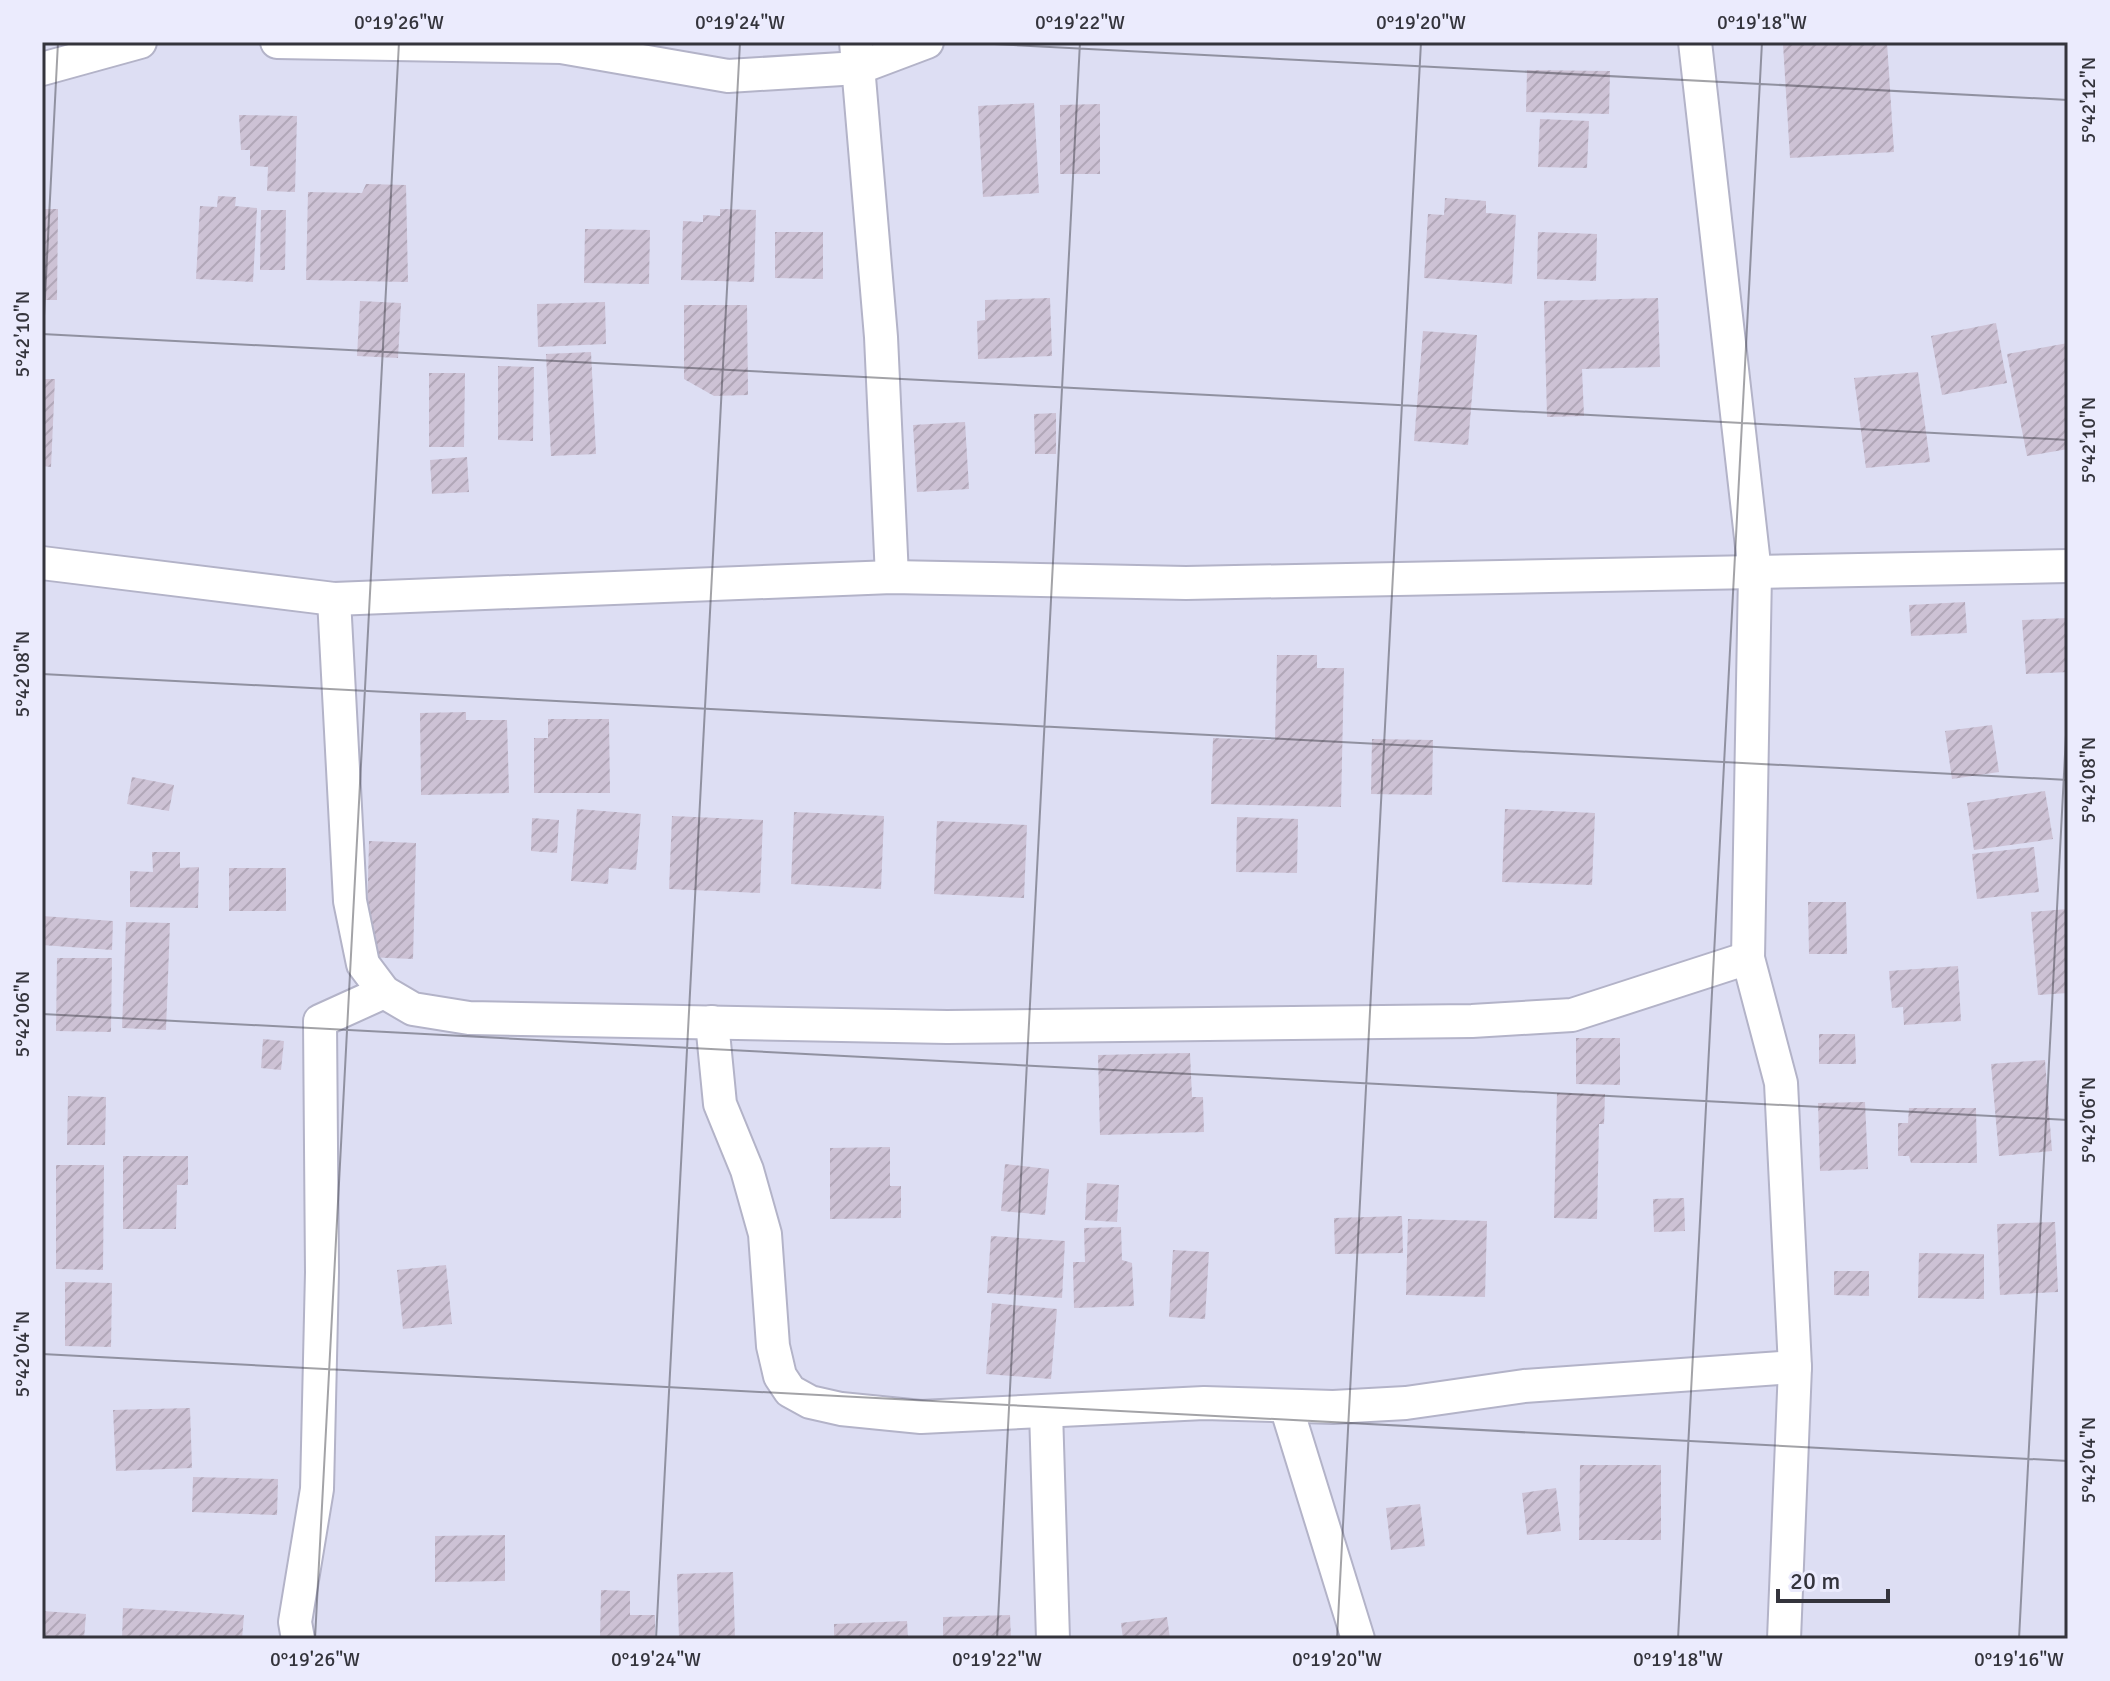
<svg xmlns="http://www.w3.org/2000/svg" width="2110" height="1681" viewBox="0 0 2110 1681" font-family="Signika,sans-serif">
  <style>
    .building { fill: url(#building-hatch) }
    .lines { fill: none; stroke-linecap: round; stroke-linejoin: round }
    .minor-casing { stroke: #b3b3c8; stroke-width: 36 }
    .minor { stroke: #fff; stroke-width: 32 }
    .ticks { fill: none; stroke: #34343c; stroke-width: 2; stroke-opacity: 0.45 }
    .neatline { fill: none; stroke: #34343c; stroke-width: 3 }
    .ticks-label { font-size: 20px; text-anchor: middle; fill: #34343c }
  </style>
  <defs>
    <pattern id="building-hatch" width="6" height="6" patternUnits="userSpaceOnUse" patternTransform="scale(2)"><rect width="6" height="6" fill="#cdc2d5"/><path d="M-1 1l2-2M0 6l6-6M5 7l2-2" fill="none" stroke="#b1a7b8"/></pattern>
  </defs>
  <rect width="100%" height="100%" fill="#dddef3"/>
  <!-- building -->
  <g class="building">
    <polygon points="1815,42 1887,42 1894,152 1790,158 1783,44"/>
    <polygon points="1527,70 1610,71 1609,114 1526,112"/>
    <polygon points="1034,103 1039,193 983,197 978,106"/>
    <polygon points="1100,104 1100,174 1060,174 1060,105"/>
    <polygon points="239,115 297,116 295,192 267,191 268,167 250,166 250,150 241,150"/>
    <polygon points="1540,119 1589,121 1587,168 1538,167"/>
    <polygon points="366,184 406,185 408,282 306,280 308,192 362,193"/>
    <polygon points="218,196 236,197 235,206 257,208 253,282 196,279 200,206 217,207"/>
    <polygon points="1445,198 1486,201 1486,213 1516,215 1512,284 1424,278 1428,214 1444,215"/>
    <polygon points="42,209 58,209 57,300 42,300"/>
    <polygon points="720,209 756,210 754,282 681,280 683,221 703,222 703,215 720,216"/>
    <polygon points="261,210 286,210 285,270 260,270"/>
    <polygon points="585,229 650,230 649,284 584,283"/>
    <polygon points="775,232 823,232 823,279 775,278"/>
    <polygon points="1538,232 1597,234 1596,281 1537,279"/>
    <polygon points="1050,298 1052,356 978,359 977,321 985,320 985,300"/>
    <polygon points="1658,298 1660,367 1582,369 1584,416 1547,417 1544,301"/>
    <polygon points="360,301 401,303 398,358 357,356"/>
    <polygon points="605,302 606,344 538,347 537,304"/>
    <polygon points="684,305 747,305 748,395 714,396 684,379"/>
    <polygon points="1996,323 2007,383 1942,395 1931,336"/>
    <polygon points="1423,331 1477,335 1468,445 1414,441"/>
    <polygon points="2068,343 2068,449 2027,456 2007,354"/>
    <polygon points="591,352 596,454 551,456 546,354"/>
    <polygon points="498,366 534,367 533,441 498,440"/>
    <polygon points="1918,372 1930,462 1866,468 1854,378"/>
    <polygon points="429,373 465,373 464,447 429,447"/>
    <polygon points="42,379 55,379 51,467 42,466"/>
    <polygon points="1056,413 1056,454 1035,454 1034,414"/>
    <polygon points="965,422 969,489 917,492 913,425"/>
    <polygon points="467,457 469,492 432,494 430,460"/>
    <polygon points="1965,602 1967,633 1911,636 1909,605"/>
    <polygon points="2068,618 2068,672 2026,674 2022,620"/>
    <polygon points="1277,655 1317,655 1317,668 1344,668 1341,807 1211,804 1213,738 1275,740"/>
    <polygon points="466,712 466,720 507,720 509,793 421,795 420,713"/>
    <polygon points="548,719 609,719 610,793 534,793 534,738 548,738"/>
    <polygon points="1992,725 1999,772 1952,779 1945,731"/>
    <polygon points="1372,739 1433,740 1432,795 1371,794"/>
    <polygon points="132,777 174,785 169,811 127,804"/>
    <polygon points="2045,791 2053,839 1974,850 1967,803"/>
    <polygon points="577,809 641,814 636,870 609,868 608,884 571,881"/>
    <polygon points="1505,809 1595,813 1592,885 1502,882"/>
    <polygon points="794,812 884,816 881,889 791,884"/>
    <polygon points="672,816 763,820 760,893 669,889"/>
    <polygon points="1237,817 1298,819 1297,873 1236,872"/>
    <polygon points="532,818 559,820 557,853 531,851"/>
    <polygon points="937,821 1027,825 1024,898 934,894"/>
    <polygon points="369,841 416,843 413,959 366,957"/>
    <polygon points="2034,847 2039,892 1977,899 1972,854"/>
    <polygon points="152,852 180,852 180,868 199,867 198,908 130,907 130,871 153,872"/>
    <rect x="229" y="868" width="57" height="43"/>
    <polygon points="1808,902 1846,902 1847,954 1809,954"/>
    <polygon points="2068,909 2068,993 2038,995 2031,912"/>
    <polygon points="42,916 113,921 112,950 42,945"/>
    <polygon points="126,922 170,923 166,1030 122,1028"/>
    <polygon points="57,958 112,958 111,1032 56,1031"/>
    <polygon points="1958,966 1961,1021 1904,1025 1903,1007 1892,1008 1889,971"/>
    <polygon points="1819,1034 1855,1034 1856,1064 1819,1064"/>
    <polygon points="1576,1038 1620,1038 1620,1085 1576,1084"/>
    <polygon points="263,1039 284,1041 281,1070 261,1068"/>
    <polygon points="1190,1053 1192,1097 1203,1097 1204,1132 1100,1135 1098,1055"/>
    <polygon points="2045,1060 2052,1151 1999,1156 1991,1064"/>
    <polygon points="1557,1093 1605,1094 1604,1124 1599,1124 1597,1219 1554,1218"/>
    <polygon points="68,1096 106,1097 105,1145 67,1145"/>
    <polygon points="1865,1102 1868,1169 1820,1171 1818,1103"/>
    <polygon points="1909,1108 1976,1108 1977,1163 1911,1163 1909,1156 1898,1156 1898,1123 1908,1123"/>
    <polygon points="890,1147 890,1186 901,1186 901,1218 830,1219 830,1148"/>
    <polygon points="123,1156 188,1156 188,1185 177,1185 176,1229 123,1229"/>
    <polygon points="1005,1164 1049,1169 1045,1215 1001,1211"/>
    <polygon points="56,1165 104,1165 103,1270 56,1269"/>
    <polygon points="1087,1183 1119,1185 1117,1222 1085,1220"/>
    <polygon points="1684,1198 1685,1231 1654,1232 1653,1199"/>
    <polygon points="1402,1216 1403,1253 1335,1254 1334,1218"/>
    <polygon points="1408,1219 1487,1221 1485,1297 1406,1295"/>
    <polygon points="2055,1222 2058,1292 2000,1295 1997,1224"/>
    <polygon points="1121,1227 1122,1260 1132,1263 1134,1306 1074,1308 1073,1262 1085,1262 1084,1228"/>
    <polygon points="991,1236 1065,1241 1062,1298 987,1293"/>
    <polygon points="1173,1250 1209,1252 1205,1319 1169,1317"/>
    <polygon points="1919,1253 1984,1254 1984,1299 1918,1298"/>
    <polygon points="446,1265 452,1324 403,1329 397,1270"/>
    <polygon points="1834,1271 1869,1271 1869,1296 1834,1295"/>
    <polygon points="65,1282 112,1283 111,1347 65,1346"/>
    <polygon points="992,1303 1057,1309 1051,1379 986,1374"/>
    <polygon points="190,1408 192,1468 116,1471 113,1410"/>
    <polygon points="1580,1465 1661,1465 1661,1540 1579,1540"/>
    <polygon points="193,1477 278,1479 277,1515 192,1512"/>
    <polygon points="1556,1488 1561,1531 1527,1535 1522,1493"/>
    <polygon points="1420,1504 1425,1546 1391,1550 1386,1508"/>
    <polygon points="505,1535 505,1581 435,1582 435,1536"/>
    <polygon points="733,1572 735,1639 679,1639 677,1574"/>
    <polygon points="601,1590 630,1591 630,1615 655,1615 655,1639 600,1639"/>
    <polygon points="123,1608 244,1615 242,1639 122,1639"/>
    <polygon points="42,1611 86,1614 84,1639 42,1639"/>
    <polygon points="1010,1615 1011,1639 943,1639 943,1617"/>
    <polygon points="1167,1617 1170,1639 1123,1639 1121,1623"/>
    <polygon points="907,1621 908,1639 834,1639 834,1624"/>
  </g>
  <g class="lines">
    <!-- minor casing -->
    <g class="minor-casing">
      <g id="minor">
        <polyline points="277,42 561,47 728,76 858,68 927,42"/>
        <polyline points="856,42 881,337 892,577"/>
        <polyline points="1695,42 1755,573 1748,958 1781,1083 1795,1367 1784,1639"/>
        <polyline points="42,69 140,42"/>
        <polyline points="42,563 334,599 892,577 1186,583 2068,566"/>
        <polyline points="334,599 350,901 363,964 384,992 413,1009 469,1018 947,1027 1472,1021 1572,1015 1748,958"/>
        <polyline points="712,1022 720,1104 747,1170 765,1234 773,1346 780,1376 790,1391 810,1402 841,1409 921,1417 1204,1403 1333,1407 1406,1403 1524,1386 1795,1367"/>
        <polyline points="1286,1406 1358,1639"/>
        <polyline points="1046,1411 1053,1639"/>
        <polyline points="298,1639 295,1622 317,1489 322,1272 320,1021 384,992"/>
      </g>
    </g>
    <!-- minor -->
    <use href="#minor" class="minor"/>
  </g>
  <!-- ticks -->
  <path class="ticks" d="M956,42L2068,100M42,334L2068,440M42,355L58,42M42,674L2068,780M42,1014L2068,1120M42,1354L2068,1461M315,1639L399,42M656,1639L740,42M997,1639L1080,42M1337,1639L1421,42M1678,1639L1762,42M2019,1639L2068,697"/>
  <!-- border -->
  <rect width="2110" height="1681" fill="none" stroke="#ebebfd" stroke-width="88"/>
  <!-- scale -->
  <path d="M1778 1589v12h110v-12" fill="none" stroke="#34343c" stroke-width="4"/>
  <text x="1790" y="1589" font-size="24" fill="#34343c" stroke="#ebebfd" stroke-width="6" paint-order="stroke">20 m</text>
  <rect x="44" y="44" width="2022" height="1593" class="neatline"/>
  <g class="ticks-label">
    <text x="399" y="29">0°19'26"W</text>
    <text x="740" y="29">0°19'24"W</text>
    <text x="1080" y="29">0°19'22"W</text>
    <text x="1421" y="29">0°19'20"W</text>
    <text x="1762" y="29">0°19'18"W</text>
    <text transform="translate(2088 100) rotate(-90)" y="7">5°42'12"N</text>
    <text transform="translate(22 334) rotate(-90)" y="7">5°42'10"N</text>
    <text transform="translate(2088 440) rotate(-90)" y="7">5°42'10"N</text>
    <text transform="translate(22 674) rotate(-90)" y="7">5°42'08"N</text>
    <text transform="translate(2088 780) rotate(-90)" y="7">5°42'08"N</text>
    <text transform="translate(22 1014) rotate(-90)" y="7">5°42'06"N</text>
    <text transform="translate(2088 1120) rotate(-90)" y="7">5°42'06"N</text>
    <text transform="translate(22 1354) rotate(-90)" y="7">5°42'04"N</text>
    <text transform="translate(2088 1460) rotate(-90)" y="7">5°42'04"N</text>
    <text x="315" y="1666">0°19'26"W</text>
    <text x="656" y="1666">0°19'24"W</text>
    <text x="997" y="1666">0°19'22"W</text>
    <text x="1337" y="1666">0°19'20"W</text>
    <text x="1678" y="1666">0°19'18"W</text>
    <text x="2019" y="1666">0°19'16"W</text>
  </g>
</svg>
